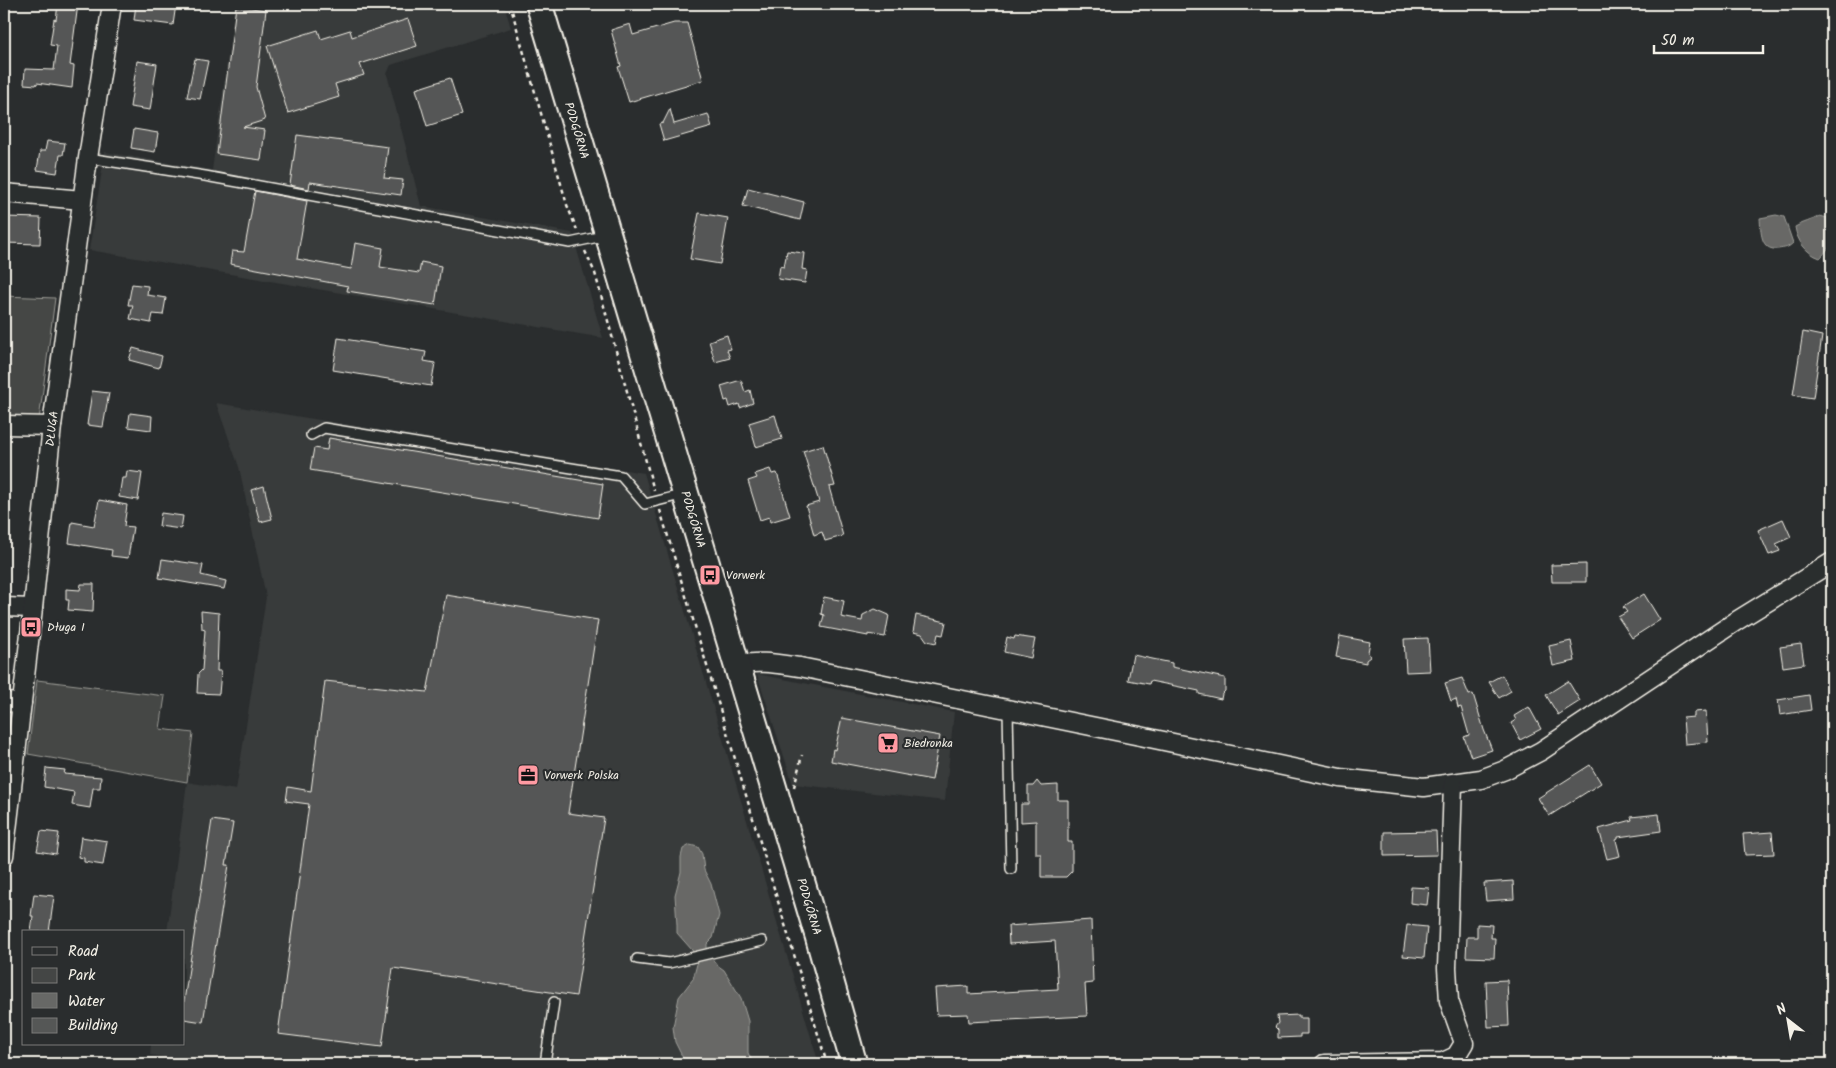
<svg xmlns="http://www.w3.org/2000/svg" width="1836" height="1068" viewBox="0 0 1836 1068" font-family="Kalam,sans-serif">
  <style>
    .built { fill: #373a3a }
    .green { fill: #444645; stroke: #9c9c96 }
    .water { fill: #676866; stroke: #9f9f9a }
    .building { fill: #555756; stroke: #f4f1e8 }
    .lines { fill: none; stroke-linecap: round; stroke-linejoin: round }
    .service-casing { stroke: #f4f1e8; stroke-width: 12 }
    .minor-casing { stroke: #f4f1e8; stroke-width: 21 }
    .secondary-casing { stroke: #f4f1e8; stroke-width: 29 }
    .path { stroke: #f4f1e8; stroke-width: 2.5; stroke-dasharray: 4 4; stroke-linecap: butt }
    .service { stroke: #2a2d2e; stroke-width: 9 }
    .minor { stroke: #2a2d2e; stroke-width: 18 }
    .secondary { stroke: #2a2d2e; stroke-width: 25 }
    .labels { text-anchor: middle; stroke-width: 4.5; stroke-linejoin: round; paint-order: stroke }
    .street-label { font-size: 12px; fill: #f4f1e8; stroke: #2a2d2e }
    .poi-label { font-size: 12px; fill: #f4f1e8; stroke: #2a2d2e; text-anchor: start }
  </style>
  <rect width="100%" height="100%" fill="#2a2d2e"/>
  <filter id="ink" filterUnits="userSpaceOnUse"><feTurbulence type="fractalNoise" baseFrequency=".02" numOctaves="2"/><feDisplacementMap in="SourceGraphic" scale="10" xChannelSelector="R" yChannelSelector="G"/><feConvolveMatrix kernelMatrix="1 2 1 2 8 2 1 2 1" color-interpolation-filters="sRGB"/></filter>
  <g filter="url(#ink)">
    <!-- built -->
    <g class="built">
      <polygon points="235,4 504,4 511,28 391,65 387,74 421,206 572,233 603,338 89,250 105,152 212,170"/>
      <polygon points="216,403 644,473 819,1064 214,1064 150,1055 151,1044 184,1044 184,932 167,932 187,782 236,790 266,597 239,467"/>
      <polygon points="757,674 954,712 945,801 793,784"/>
    </g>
    <!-- green -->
    <g class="green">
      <polygon points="4,296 55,298 39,420 4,419"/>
      <polygon points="37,680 165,696 160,729 193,733 187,782 28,754"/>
    </g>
    <!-- water -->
    <g class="water">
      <path d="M1776,215L1784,217L1793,243C1788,248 1785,248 1778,249C1760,251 1761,231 1760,218Z"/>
      <path d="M1820,216L1831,219C1835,236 1832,246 1820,258C1806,253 1797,241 1795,227C1803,222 1812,221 1820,216Z"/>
      <polygon points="690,845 698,847 702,854 704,870 711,884 719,915 713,938 707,944 707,952 717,965 724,970 741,998 748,1021 748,1053 754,1064 686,1064 675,1042 673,1027 679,997 693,979 697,964 692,950 677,933 677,925 675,895 681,872 681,857 683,849"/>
    </g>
    <!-- building -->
    <g class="building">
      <polygon points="58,4 78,4 70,65 74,66 72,88 37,83 36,85 24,84 25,69 54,70 57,46 50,45 54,19 56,20"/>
      <polygon points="136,4 176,4 173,25 134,20"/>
      <polygon points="236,6 266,10 256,87 265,120 243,127 265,130 261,160 217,154"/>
      <polygon points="408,19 417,46 360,64 364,75 335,84 339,97 288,113 267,46 318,30 321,39 350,30 352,37"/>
      <polygon points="674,23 687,23 703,80 629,102 618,67 621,66 611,30 630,24 633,35"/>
      <polygon points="195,59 208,61 200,99 187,97"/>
      <polygon points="137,61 157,64 150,110 130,107"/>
      <polygon points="450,78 462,115 427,126 416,89"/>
      <polygon points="670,109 674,124 708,114 712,127 664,141 659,124 663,123"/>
      <polygon points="134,129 158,133 155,152 131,148"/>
      <polygon points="297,135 388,147 384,178 403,180 401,195 310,182 309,189 290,185"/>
      <polygon points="47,141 65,143 63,155 60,155 57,173 37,170 40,151 45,151"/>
      <polygon points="748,188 804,202 800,220 743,206"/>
      <polygon points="255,191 307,201 297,259 351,269 355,243 383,248 380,267 419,273 421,262 441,266 435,305 347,291 348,286 230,264 232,251 244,252"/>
      <polygon points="699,213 728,218 720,264 690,259"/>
      <polygon points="4,217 41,218 40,244 4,243"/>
      <polygon points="787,251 804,253 802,269 807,270 805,283 778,279 780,266 784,267"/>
      <polygon points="132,284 148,286 147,295 166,298 163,315 153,314 151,323 130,319 133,305 128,305"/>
      <polygon points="1803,332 1822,336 1813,398 1793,395"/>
      <polygon points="727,335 731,349 727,350 730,358 715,362 709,341"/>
      <polygon points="338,338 426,352 424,361 435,363 431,386 333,370"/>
      <polygon points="133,348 162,356 159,368 129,360"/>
      <polygon points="741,380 745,392 750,390 753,403 740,408 739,404 730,407 728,400 725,401 721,386"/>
      <polygon points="92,391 109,393 103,427 87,425"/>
      <polygon points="130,413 152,416 151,430 128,427"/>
      <polygon points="775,415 782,439 756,447 749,423"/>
      <polygon points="329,438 603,484 598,518 310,470 314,448 327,450"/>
      <polygon points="823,445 835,486 829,487 843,536 825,541 822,532 814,535 806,506 819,502 803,451"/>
      <polygon points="770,469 772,474 777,473 790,516 770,522 769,517 760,520 748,481 757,478 755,474"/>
      <polygon points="127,471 142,473 138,500 119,497 122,478 126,478"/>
      <polygon points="264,486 272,519 260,522 251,490"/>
      <polygon points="99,500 127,505 124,526 133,527 128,558 111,556 112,550 69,543 72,522 94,526"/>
      <polygon points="161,513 183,516 181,529 159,526"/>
      <polygon points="1783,519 1791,537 1776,544 1780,551 1769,555 1758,530"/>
      <polygon points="162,559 203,565 201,575 226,581 224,589 159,578"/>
      <polygon points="1586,564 1586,582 1552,582 1551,565"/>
      <polygon points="81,584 94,584 93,612 68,610 69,600 66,600 66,589 80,590"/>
      <polygon points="1644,594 1660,620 1632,638 1618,617 1627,612 1623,607"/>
      <polygon points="446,595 598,620 568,813 604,818 576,996 393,968 382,1047 278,1034 309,804 286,801 288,787 311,791 325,681 427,692"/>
      <polygon points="824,597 844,601 841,617 862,621 863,615 875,609 889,615 885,637 868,634 868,636 821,627 824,615 821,614"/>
      <polygon points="201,611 219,613 217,671 221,671 219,694 197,693 198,674 202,670 205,630 202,629"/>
      <polygon points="916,615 946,622 943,635 938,634 936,643 927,641 922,634 913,632"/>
      <polygon points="1015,636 1035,639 1031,658 1004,652 1007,637 1014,639"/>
      <polygon points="1340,636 1370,642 1368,652 1370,657 1366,660 1366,663 1336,657"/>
      <polygon points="1428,638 1430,671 1406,672 1404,639"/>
      <polygon points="1571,641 1575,661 1553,666 1549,646"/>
      <polygon points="1801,644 1804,664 1783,667 1780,647"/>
      <polygon points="1133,655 1172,663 1172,667 1225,678 1225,691 1222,694 1221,699 1199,694 1199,691 1185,688 1150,681 1149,684 1128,680"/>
      <polygon points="1502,675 1511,691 1499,698 1489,682"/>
      <polygon points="1462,678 1469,695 1473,694 1484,730 1492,750 1471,757 1464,737 1469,735 1461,707 1458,708 1456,699 1451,701 1445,683"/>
      <polygon points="1568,681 1580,701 1558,715 1546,695"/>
      <polygon points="1809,695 1811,710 1780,715 1778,700"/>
      <polygon points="1529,707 1541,729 1520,740 1511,723 1516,720 1514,716"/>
      <polygon points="1706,711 1708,742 1685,744 1683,718 1694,717 1694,712"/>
      <polygon points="842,718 940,736 932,780 831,761 833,749 835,750"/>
      <polygon points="1590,765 1601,783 1549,816 1538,798"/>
      <polygon points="46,768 65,770 64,774 101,777 100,788 93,788 90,808 72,805 74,792 44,787"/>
      <polygon points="1037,781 1041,786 1058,785 1058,800 1068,800 1068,842 1072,842 1072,871 1066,877 1041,877 1041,854 1036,854 1036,821 1021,822 1021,804 1028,804 1028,786 1033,786"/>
      <polygon points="1659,814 1661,831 1618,837 1618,839 1616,840 1620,856 1607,859 1599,829 1632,820 1631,817"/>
      <polygon points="212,820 233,823 226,865 229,865 203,1022 184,1019 184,1001"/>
      <polygon points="41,831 59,833 56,854 37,851"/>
      <polygon points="1436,831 1437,855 1384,856 1384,832"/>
      <polygon points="1772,832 1774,854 1745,855 1743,834"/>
      <polygon points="81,837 107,841 103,865 84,862 84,858 78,857"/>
      <polygon points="1513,881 1514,899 1486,901 1484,883"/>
      <polygon points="1411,887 1429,888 1427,905 1410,903"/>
      <polygon points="34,894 54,896 49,932 31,932 33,916 31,916"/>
      <polygon points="1091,920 1093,983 1085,984 1087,1016 969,1022 968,1014 937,1015 935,988 968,986 968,994 1058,989 1055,941 1009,944 1008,926"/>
      <polygon points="1477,924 1492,925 1491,938 1495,938 1494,958 1466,957 1467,937 1477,937"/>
      <polygon points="1407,925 1427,927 1424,958 1403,956"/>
      <polygon points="1507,980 1509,1026 1488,1027 1486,981"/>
      <polygon points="1299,1015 1299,1018 1307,1018 1307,1034 1300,1034 1300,1037 1278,1038 1278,1030 1275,1027 1278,1023 1277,1016"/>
    </g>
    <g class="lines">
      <!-- service casing -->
      <g class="service-casing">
        <g id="service">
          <polyline points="88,158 205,176 570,243 608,235"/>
          <polyline points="311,435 324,428 621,476 645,504 685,494"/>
          <polyline points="1008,709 1011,869"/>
          <polyline points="637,959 669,963 762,941"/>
          <polyline points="545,1064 554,1002"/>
        </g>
      </g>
      <!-- minor casing -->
      <g class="minor-casing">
        <g id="minor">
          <polyline points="4,193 82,200"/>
          <polyline points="4,425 52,426"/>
          <polyline points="4,607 33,608"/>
          <path d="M737,665C758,660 778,664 800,667L1140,736L1340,778L1424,787L1481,779L1505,770L1541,751L1738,620L1832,562"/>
          <polyline points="4,702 22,703"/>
          <path id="s1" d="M4,856L33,608L52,426L88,158L112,4"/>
          <polyline points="1324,1064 1443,1062 1456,1056 1464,1043 1449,1001 1447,968 1453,784"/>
        </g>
      </g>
      <!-- secondary casing -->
      <g class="secondary-casing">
        <g id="secondary">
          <path id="s2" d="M539,4L818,936L854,1064"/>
        </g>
      </g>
      <!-- path -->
      <g class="path">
        <polyline points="510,4 567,205 577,230"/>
        <polyline points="585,251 595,273 654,491"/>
        <polyline points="660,510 827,1064"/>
        <polyline points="794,787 802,755"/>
      </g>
      <!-- service -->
      <use href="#service" class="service"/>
      <!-- minor -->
      <use href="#minor" class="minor"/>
      <!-- secondary -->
      <use href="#secondary" class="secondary"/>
    </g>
  </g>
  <!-- icons -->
  <defs>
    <g id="bus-square" transform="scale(1.125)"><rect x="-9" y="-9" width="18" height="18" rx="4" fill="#ff9aa2" stroke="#2a2d2e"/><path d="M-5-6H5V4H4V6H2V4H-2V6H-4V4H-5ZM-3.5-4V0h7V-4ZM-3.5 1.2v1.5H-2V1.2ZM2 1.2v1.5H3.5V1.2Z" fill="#111"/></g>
    <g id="supermarket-square" transform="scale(1.125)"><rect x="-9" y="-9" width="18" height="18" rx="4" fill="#ff9aa2" stroke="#2a2d2e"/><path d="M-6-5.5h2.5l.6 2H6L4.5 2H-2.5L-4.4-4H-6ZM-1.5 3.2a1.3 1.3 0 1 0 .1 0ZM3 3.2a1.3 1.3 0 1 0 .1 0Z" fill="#111"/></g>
    <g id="office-square" transform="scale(1.125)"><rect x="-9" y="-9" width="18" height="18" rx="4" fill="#ff9aa2" stroke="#2a2d2e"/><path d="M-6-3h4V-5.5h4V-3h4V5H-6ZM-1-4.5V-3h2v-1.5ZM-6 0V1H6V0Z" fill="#111"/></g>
  </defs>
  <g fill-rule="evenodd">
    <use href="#bus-square" x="710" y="575"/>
    <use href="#bus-square" x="31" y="627"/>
    <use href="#supermarket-square" x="888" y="743"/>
    <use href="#office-square" x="528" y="775"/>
  </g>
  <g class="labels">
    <!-- street labels -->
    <g class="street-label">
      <text dy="4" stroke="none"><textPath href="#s2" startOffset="132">PODGÓRNA</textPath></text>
      <text dy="4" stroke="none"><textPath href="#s1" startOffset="430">DŁUGA</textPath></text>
      <text dy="4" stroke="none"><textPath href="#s2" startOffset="538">PODGÓRNA</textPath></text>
      <text dy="4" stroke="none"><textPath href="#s2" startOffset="942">PODGÓRNA</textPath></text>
    </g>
    <!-- poi labels -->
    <g class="poi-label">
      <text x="726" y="579">Vorwerk</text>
      <text x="47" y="631">Długa I</text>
      <text x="904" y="747">Biedronka</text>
      <text x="544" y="779">Vorwerk Polska</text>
    </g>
  </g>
  <!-- margin -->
  <rect width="1836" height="1068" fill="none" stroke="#2a2d2e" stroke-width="20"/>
  <rect x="10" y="10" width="1816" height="1048" fill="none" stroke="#f4f1e8" stroke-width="2" filter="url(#ink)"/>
  <!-- legend -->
  <rect x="22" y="930" width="162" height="115" fill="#2a2d2e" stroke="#7b7b78"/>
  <rect x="32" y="947" width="25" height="8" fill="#2a2d2e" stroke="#7b7b78"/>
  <text x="68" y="956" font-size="15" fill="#f4f1e8">Road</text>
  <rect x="32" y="968" width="25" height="15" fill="#444645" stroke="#7b7b78"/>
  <text x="68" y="980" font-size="15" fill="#f4f1e8">Park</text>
  <rect x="32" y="993" width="25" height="15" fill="#676866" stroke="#7b7b78"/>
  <text x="68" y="1006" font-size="15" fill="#f4f1e8">Water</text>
  <rect x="32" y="1018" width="25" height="15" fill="#555756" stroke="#7b7b78"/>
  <text x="68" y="1030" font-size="15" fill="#f4f1e8">Building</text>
  <!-- north arrow -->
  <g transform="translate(1788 1020) rotate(329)" stroke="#2a2d2e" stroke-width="4" paint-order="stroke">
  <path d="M0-4L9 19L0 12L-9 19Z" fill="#f4f1e8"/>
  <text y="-8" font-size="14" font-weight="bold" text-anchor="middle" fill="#f4f1e8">N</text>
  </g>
  <!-- scale -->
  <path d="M1654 45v8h109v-8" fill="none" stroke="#f4f1e8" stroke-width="2.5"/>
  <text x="1661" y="45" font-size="15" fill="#f4f1e8" stroke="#2a2d2e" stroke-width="4" paint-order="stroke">50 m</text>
</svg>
